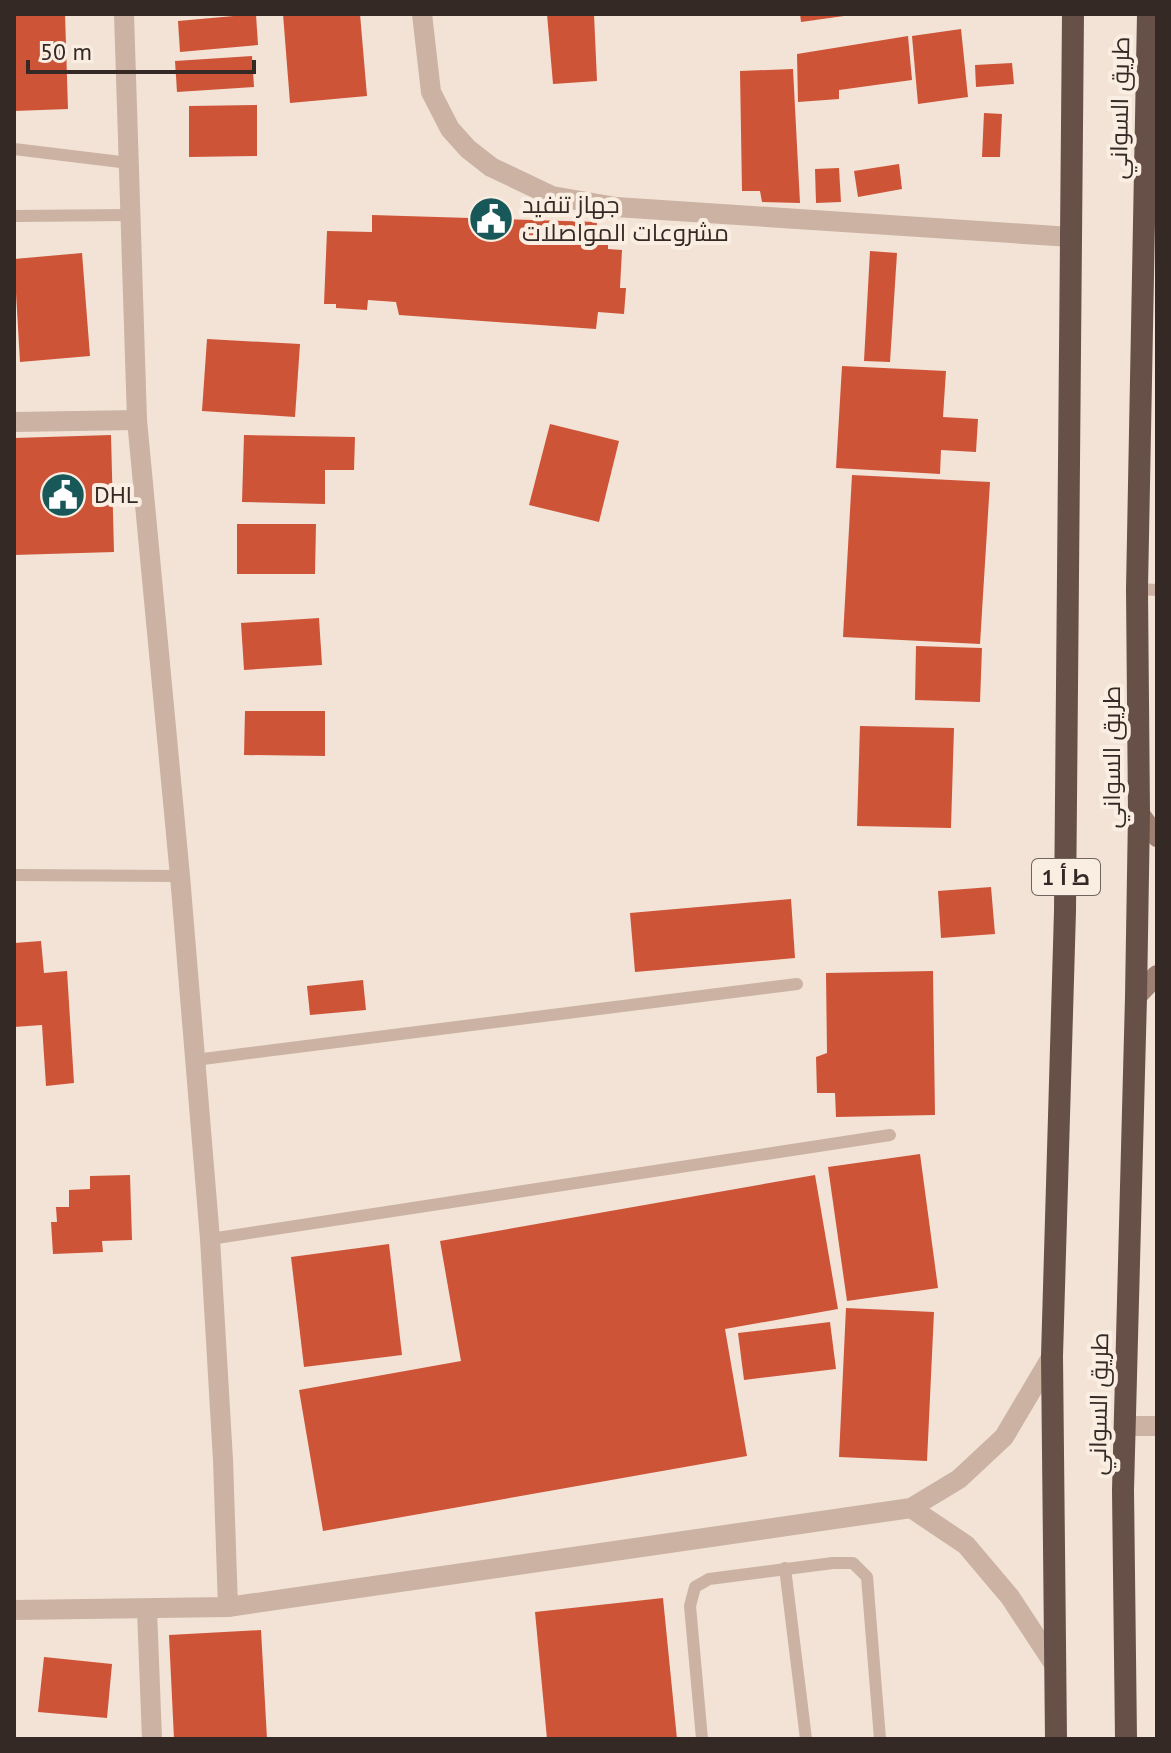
<svg xmlns="http://www.w3.org/2000/svg" width="1171" height="1753" viewBox="0 0 1171 1753" font-family="'PT Sans',Cairo,sans-serif">
  <style>
    .building { fill: #ce5438 }
    .lines { fill: none; stroke-linecap: round; stroke-linejoin: round }
    .service { stroke: #cbb2a2; stroke-width: 12 }
    .minor { stroke: #cbb2a2; stroke-width: 20 }
    .secondary { stroke: #9e8073; stroke-width: 20 }
    .trunk { stroke: #675048; stroke-width: 22 }
    .labels { text-anchor: middle; stroke-width: 8; stroke-linejoin: round; paint-order: stroke }
    .shield { fill: #faeee2; stroke: #70645e; stroke-width: 2 }
    .shield-label { font-size: 22px; font-weight: bold; fill: #352925 }
    .street-label { font-size: 24px; fill: #352925; stroke: #faeee2 }
    .poi-label { font-size: 24px; fill: #352925; stroke: #faeee2; text-anchor: start }
  </style>
  <rect width="100%" height="100%" fill="#f2e3d6"/>
  <!-- building -->
  <g class="building">
    <polygon points="14,14 65,14 68,109 14,111"/>
    <polygon points="256,14 258,45 180,52 178,21"/>
    <polygon points="283,14 360,14 367,96 290,103"/>
    <polygon points="547,14 594,14 597,81 553,84"/>
    <polygon points="800,14 844,14 844,16 801,22"/>
    <polygon points="961,29 968,97 918,104 912,36"/>
    <polygon points="908,36 912,80 839,90 839,99 798,102 797,54"/>
    <polygon points="252,56 254,87 177,92 175,61"/>
    <polygon points="1012,63 1014,84 976,87 975,65"/>
    <polygon points="793,69 800,203 762,202 760,191 742,191 740,71"/>
    <polygon points="257,105 257,156 189,157 189,106"/>
    <polygon points="984,113 1002,114 1000,157 982,157"/>
    <polygon points="899,164 902,189 858,197 854,171"/>
    <polygon points="839,168 841,202 816,203 815,169"/>
    <polygon points="372,215 597,222 596,237 608,238 608,249 622,250 620,288 626,288 624,314 598,312 596,329 399,315 396,302 368,300 367,310 336,308 336,304 324,304 327,231 372,232"/>
    <polygon points="870,251 897,253 890,362 864,361"/>
    <polygon points="82,253 90,356 20,362 14,259"/>
    <polygon points="207,339 300,344 295,417 202,411"/>
    <polygon points="842,366 946,371 943,417 978,419 976,452 941,450 940,474 836,468"/>
    <polygon points="550,424 619,441 599,522 529,505"/>
    <polygon points="111,435 114,552 14,555 14,438"/>
    <polygon points="244,435 355,437 354,470 325,470 325,504 242,502"/>
    <polygon points="852,475 990,482 980,644 843,637"/>
    <polygon points="237,524 316,524 315,574 237,574"/>
    <polygon points="319,618 322,665 244,670 241,623"/>
    <polygon points="916,646 982,648 980,702 915,700"/>
    <polygon points="245,711 325,711 325,756 244,755"/>
    <polygon points="860,726 954,728 951,828 857,826"/>
    <polygon points="991,887 995,934 941,938 938,891"/>
    <polygon points="791,899 795,958 635,972 630,913"/>
    <polygon points="41,941 44,973 67,971 74,1083 46,1086 42,1025 14,1027 14,943"/>
    <polygon points="933,971 935,1115 836,1117 835,1093 817,1093 816,1057 827,1053 826,973"/>
    <polygon points="363,980 366,1010 310,1015 307,986"/>
    <polygon points="920,1154 938,1288 847,1301 828,1167"/>
    <polygon points="130,1175 132,1240 102,1241 103,1252 53,1254 51,1222 57,1222 56,1207 69,1207 69,1190 90,1189 90,1176"/>
    <polygon points="815,1175 838,1309 725,1329 747,1456 323,1531 299,1390 461,1361 440,1241"/>
    <polygon points="389,1244 402,1355 304,1367 291,1257"/>
    <polygon points="846,1308 934,1312 927,1461 839,1457"/>
    <polygon points="830,1322 836,1369 744,1380 738,1333"/>
    <polygon points="663,1598 677,1739 547,1739 535,1612"/>
    <polygon points="261,1630 267,1739 174,1739 169,1635"/>
    <polygon points="44,1657 112,1664 107,1718 38,1712"/>
  </g>
  <g class="lines">
    <!-- service -->
    <g class="service">
      <polyline points="14,149 129,163"/>
      <polyline points="14,216 130,215"/>
      <polyline points="1137,589 1157,590"/>
      <polyline points="14,875 180,876"/>
      <polyline points="195,1060 797,984"/>
      <polyline points="210,1239 890,1135"/>
      <polyline points="785,1568 806,1739"/>
      <polyline points="702,1739 690,1606 695,1587 709,1579 833,1563 853,1563 867,1577 880,1739"/>
    </g>
    <!-- minor -->
    <g class="minor">
      <polyline points="124,14 137,420 180,876 210,1239 223,1460 228,1607"/>
      <polyline points="422,14 431,92 450,129 468,149 491,167 552,196 616,207 1071,237"/>
      <polyline points="14,422 137,420"/>
      <polyline points="1124,1426 1157,1426"/>
      <polyline points="911,1508 966,1545 1010,1597 1056,1667"/>
      <polyline points="14,1610 228,1607 911,1508 959,1479 1004,1437 1052,1356"/>
      <polyline points="147,1610 152,1739"/>
    </g>
    <!-- secondary -->
    <g class="secondary">
      <polyline points="1139,813 1157,837"/>
      <polyline points="1136,997 1157,975"/>
    </g>
    <!-- trunk -->
    <g class="trunk">
      <polyline points="1056,1739 1052,1356 1065,911 1073,14"/>
      <polyline points="1126,1739 1123,1490 1136,997 1139,813 1137,589 1148,14"/>
    </g>
  </g>
  <!-- icons -->
  <defs>
    <g id="civic-disc" transform="scale(2.3)"><circle r="9.5" fill="#185859" stroke="#faeee2"/><path d="M-.6-6.5H3V-4.5H.6V-3L4-1V1h2V6H-6V1h2V-1L-.6-3ZM-1.2 2.5V6h2.4V2.5Z" fill="#fff"/></g>
  </defs>
  <g fill-rule="evenodd">
    <use href="#civic-disc" x="491" y="219"/>
    <use href="#civic-disc" x="63" y="495"/>
  </g>
  <g class="labels">
    <!-- shield labels -->
    <rect class="shield" x="1032" y="859" width="68" height="36" rx="6"/>
    <g class="shield-label">
      <text x="1066" y="885">ط أ 1</text>
    </g>
    <!-- street labels -->
    <g class="street-label">
      <text transform="translate(1120 108) rotate(-89)" y="8">طريق السواني</text>
      <text transform="translate(1112 757) rotate(-90)" y="8">طريق السواني</text>
      <text transform="translate(1099 1404) rotate(-89)" y="8">طريق السواني</text>
    </g>
    <!-- poi labels -->
    <g class="poi-label">
      <text x="522" y="213">جهاز تنفيد<tspan x="522" dy="28">مشروعات المواصلات</tspan></text>
      <text x="94" y="503">DHL</text>
    </g>
  </g>
  <!-- border -->
  <rect width="1171" height="1753" fill="none" stroke="#352925" stroke-width="32"/>
  <!-- scale -->
  <path d="M28 60v12h226v-12" fill="none" stroke="#352925" stroke-width="4"/>
  <text x="40" y="60" font-size="24" fill="#352925" stroke="#faeee2" stroke-width="6" paint-order="stroke">50 m</text>
</svg>
